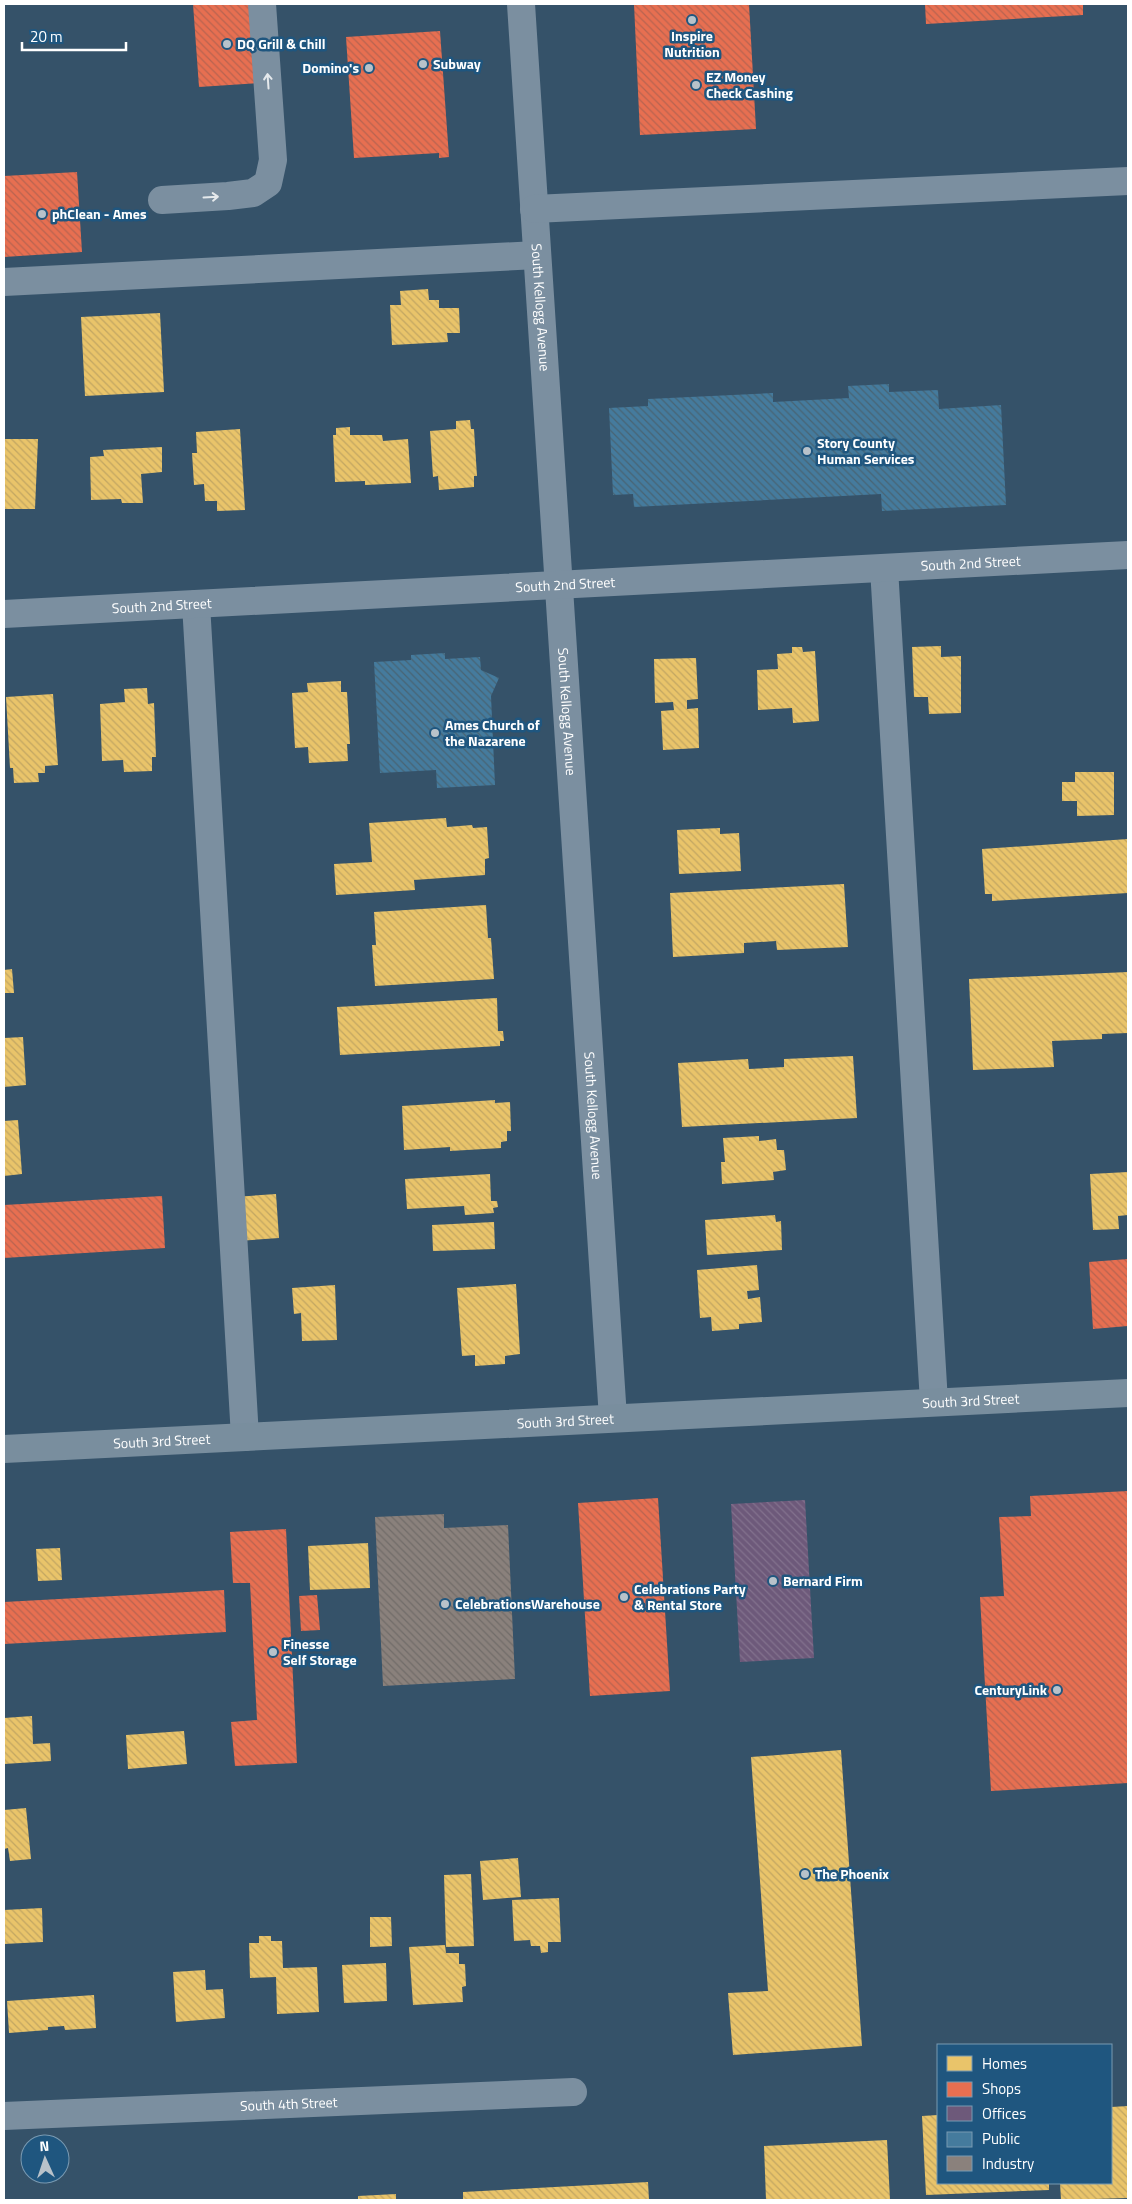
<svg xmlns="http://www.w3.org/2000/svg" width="1132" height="2204" viewBox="0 0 1132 2204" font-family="'Titillium Web',sans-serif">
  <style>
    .homes { fill: url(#homes-back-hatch) }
    .shops { fill: url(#shops-back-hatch) }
    .offices { fill: url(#offices-back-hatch) }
    .public { fill: url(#public-back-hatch) }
    .industry { fill: url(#industry-back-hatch) }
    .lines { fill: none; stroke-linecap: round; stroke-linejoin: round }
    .minor { stroke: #7b8fa0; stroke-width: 28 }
    .major { stroke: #798e9e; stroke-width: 28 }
    .oneway { stroke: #e5e9ec }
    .poi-dot { fill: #b8c2ca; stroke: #1f567f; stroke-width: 2 }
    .labels { text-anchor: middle; stroke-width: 5; stroke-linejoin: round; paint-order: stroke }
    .poi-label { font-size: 14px; font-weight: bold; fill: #fff; stroke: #1f567f; text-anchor: start }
    .street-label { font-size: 14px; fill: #fff; stroke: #1f567f }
  </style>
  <defs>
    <pattern id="homes-back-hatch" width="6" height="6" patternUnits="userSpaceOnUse" patternTransform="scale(1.25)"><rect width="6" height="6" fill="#e9c46a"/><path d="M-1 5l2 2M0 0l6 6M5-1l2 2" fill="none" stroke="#c2a662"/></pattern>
    <pattern id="shops-back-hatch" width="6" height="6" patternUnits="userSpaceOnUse" patternTransform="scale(1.25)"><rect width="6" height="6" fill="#e76f51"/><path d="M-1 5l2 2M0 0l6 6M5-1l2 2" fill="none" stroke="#b86450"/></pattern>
    <pattern id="offices-back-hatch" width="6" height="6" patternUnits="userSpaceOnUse" patternTransform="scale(1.25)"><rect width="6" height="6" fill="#6d597a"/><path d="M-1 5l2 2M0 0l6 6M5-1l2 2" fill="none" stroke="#83728e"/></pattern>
    <pattern id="public-back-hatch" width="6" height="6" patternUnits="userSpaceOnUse" patternTransform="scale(1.25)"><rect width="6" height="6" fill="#457b9d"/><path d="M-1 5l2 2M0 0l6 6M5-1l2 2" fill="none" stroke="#486474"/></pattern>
    <pattern id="industry-back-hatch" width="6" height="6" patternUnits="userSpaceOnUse" patternTransform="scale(1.25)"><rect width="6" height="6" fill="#8a817c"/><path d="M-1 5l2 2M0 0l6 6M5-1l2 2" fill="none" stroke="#716c69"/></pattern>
  </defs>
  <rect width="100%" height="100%" fill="#355269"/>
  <!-- homes -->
  <g class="homes">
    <polygon points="428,289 429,300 439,300 439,308 459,308 460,333 447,333 448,342 392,345 390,305 401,305 400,291"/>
    <polygon points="160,313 164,392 85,396 81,317"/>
    <polygon points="470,420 471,429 474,429 477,476 474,476 474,487 439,490 438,476 433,477 430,431 456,429 456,421"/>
    <polygon points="350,427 350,435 382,435 383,441 408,439 411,483 365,485 365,481 335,482 333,435 336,435 336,428"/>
    <polygon points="240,429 245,510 217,511 217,501 205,501 204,484 194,485 192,453 197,453 196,432"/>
    <polygon points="4,439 38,439 35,509 4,509"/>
    <polygon points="162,447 162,472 141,474 143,503 122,503 121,499 91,500 90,457 104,456 103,450"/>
    <polygon points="941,646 941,657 961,656 961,713 929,714 928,697 914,697 912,647"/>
    <polygon points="792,647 802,647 803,652 815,651 819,721 793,723 792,708 758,710 757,670 778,669 777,654 792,653"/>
    <polygon points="696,658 698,699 687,700 687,709 698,708 699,748 663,750 661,711 674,710 673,702 655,703 654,659"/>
    <polygon points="341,681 341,692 347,692 350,744 347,744 348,761 309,763 308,747 295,748 292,693 308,692 307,683"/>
    <polygon points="147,688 148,704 154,703 156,757 152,757 152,771 124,772 123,760 102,761 100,704 125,702 124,689"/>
    <polygon points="53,694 58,765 45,766 45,773 38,773 39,782 14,783 13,768 10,768 6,697"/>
    <polygon points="1075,772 1114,772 1114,815 1077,816 1077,801 1062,801 1062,782 1075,782"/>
    <polygon points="446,818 447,827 472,825 473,828 487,827 489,858 485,859 485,875 414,880 415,890 336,895 334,864 372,862 369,823"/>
    <polygon points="720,828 720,834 739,833 741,871 679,874 677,830"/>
    <polygon points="1128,839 1128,893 992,901 992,894 985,894 982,849"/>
    <polygon points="844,884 848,947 777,950 776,941 744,943 744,953 673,957 670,893"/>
    <polygon points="486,905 488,938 491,938 494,979 375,986 372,945 376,945 374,912"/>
    <polygon points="12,969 14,993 4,993 4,970"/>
    <polygon points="1128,972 1128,1033 1102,1034 1102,1039 1052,1041 1054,1067 973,1070 969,979"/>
    <polygon points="497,998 498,1031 503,1031 504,1041 500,1041 500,1046 340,1055 337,1007"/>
    <polygon points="23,1037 26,1085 4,1087 4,1038"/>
    <polygon points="853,1056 857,1118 682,1127 678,1063 748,1059 749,1069 784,1067 784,1059"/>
    <polygon points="495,1100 495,1103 510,1102 511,1131 507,1131 507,1141 501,1142 501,1148 450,1151 450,1147 404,1150 402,1106"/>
    <polygon points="18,1120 22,1174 4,1176 4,1121"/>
    <polygon points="759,1136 759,1141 776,1139 777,1150 784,1150 786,1170 773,1172 774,1180 722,1184 721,1162 725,1162 723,1138"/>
    <polygon points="1128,1172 1128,1215 1118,1216 1119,1229 1093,1230 1090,1174"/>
    <polygon points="490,1174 491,1201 497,1201 498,1207 493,1208 494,1213 465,1215 464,1206 407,1209 405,1179"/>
    <polygon points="276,1194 279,1238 237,1241 235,1197"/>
    <polygon points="775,1215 776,1222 781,1221 782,1250 707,1255 705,1220"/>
    <polygon points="494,1222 495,1249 433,1251 432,1225"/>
    <polygon points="757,1265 759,1290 747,1291 748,1299 760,1297 762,1322 739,1324 739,1329 712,1331 711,1317 700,1318 697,1270"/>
    <polygon points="516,1284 520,1354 505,1356 505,1364 475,1366 475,1355 462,1356 457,1288"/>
    <polygon points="335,1285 337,1340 302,1341 301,1313 294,1314 292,1288"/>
    <polygon points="368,1543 370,1588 310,1590 308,1546"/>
    <polygon points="60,1548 62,1580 38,1581 36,1549"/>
    <polygon points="32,1716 33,1744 50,1743 51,1761 4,1764 4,1718"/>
    <polygon points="184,1731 187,1764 128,1769 126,1735"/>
    <polygon points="841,1750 862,2046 733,2055 728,1993 768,1991 751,1757"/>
    <polygon points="26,1808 31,1859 10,1861 8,1848 4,1849 4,1810"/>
    <polygon points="518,1858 521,1897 483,1900 480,1861"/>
    <polygon points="471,1874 474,1946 446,1947 444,1875"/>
    <polygon points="559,1898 561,1942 548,1942 548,1952 541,1953 540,1946 531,1946 530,1940 514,1941 512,1900"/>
    <polygon points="42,1908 43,1942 4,1944 4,1910"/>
    <polygon points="370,1917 391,1917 392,1946 370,1947"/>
    <polygon points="259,1936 271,1936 271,1941 282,1941 283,1968 317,1967 319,2012 277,2014 276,1977 250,1978 249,1943 259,1943"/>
    <polygon points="445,1945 446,1953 459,1953 459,1964 465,1964 466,1986 462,1987 463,2002 413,2005 409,1947"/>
    <polygon points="386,1963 387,2001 344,2003 342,1965"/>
    <polygon points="205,1970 206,1990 223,1989 225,2018 176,2022 173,1972"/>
    <polygon points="94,1995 96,2028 65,2030 64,2026 48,2027 48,2030 9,2033 7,2001"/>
    <polygon points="1128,2106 1128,2198 1061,2200 1060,2183 1111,2183 1111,2107"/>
    <polygon points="938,2115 938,2183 1049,2183 1049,2190 926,2195 922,2116"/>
    <polygon points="887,2140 890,2200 766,2200 764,2146"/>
    <polygon points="648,2182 649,2200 463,2200 463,2192"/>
    <polygon points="396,2194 396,2200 358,2200 358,2196"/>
  </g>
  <!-- shops -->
  <g class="shops">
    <polygon points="193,4 255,4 260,83 199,87"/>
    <polygon points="634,4 749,4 756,129 640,135"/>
    <polygon points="925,4 1083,4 1083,15 926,24"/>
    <polygon points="440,31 449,157 439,158 439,153 354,158 346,37"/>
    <polygon points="77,172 82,252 4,257 4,176"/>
    <polygon points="162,1196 165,1248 4,1258 4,1205"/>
    <polygon points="1128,1259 1128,1326 1093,1329 1089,1262"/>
    <polygon points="1128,1491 1128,1783 991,1791 980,1597 1004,1596 999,1517 1031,1516 1030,1496"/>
    <polygon points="658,1498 670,1691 590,1696 578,1503"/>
    <polygon points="286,1529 297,1763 235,1766 231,1722 257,1720 250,1583 233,1583 230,1532"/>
    <polygon points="224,1590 226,1632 4,1644 4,1602"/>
    <polygon points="317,1595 320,1630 301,1631 299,1596"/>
  </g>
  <!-- offices -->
  <polygon class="offices" points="805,1500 814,1658 740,1662 731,1504"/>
  <!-- public -->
  <g class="public">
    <polygon points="889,384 889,392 938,390 939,409 1001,405 1006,505 882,511 881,494 634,507 633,494 613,495 609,408 648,406 648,399 773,393 773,402 849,398 848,386"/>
    <polygon points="445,653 445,659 480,657 481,670 499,678 491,696 495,785 437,788 436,770 380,773 374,662 411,660 411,655"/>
  </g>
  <!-- industry -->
  <polygon class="industry" points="444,1514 444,1528 508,1525 515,1679 383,1686 375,1517"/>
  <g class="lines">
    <!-- minor -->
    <g class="minor">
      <path id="s1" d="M521,4L613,1418"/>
      <polyline points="162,200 228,196 253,193 268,183 273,160 262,4"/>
      <polyline points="534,209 1128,181"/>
      <polyline points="4,282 537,255"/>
      <polyline points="884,568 934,1402"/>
      <polyline points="196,604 245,1437"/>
      <path id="s2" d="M4,614L1128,555"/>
      <path id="s3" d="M4,2116L573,2092"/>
    </g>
    <!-- major -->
    <path class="major" id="s4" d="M4,1449L1128,1393"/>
  </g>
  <!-- one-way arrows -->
  <defs><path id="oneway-shaft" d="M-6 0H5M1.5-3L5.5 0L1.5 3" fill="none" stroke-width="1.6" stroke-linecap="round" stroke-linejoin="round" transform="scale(1.25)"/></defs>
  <g class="oneway">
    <use href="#oneway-shaft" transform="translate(268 81) rotate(-94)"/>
    <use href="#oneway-shaft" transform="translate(211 197) rotate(-3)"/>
  </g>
  <!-- markers -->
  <g class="poi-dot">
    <circle cx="692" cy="20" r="5"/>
    <circle cx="227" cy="44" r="5"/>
    <circle cx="423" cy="64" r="5"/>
    <circle cx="369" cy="68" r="5"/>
    <circle cx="696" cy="85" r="5"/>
    <circle cx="42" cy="214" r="5"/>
    <circle cx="807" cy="451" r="5"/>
    <circle cx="435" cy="733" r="5"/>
    <circle cx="773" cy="1581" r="5"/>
    <circle cx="624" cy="1597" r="5"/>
    <circle cx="445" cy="1604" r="5"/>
    <circle cx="273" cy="1652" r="5"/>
    <circle cx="1057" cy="1690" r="5"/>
    <circle cx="805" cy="1874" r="5"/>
  </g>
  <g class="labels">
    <!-- poi labels -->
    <g class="poi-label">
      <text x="692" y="41" text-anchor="middle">Inspire<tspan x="692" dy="16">Nutrition</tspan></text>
      <text x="237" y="49">DQ Grill &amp; Chill</text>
      <text x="433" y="69">Subway</text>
      <text x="359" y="73" text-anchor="end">Domino's</text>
      <text x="706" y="82">EZ Money<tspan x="706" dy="16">Check Cashing</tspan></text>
      <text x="52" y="219">phClean - Ames</text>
      <text x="817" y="448">Story County<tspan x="817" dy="16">Human Services</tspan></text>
      <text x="445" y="730">Ames Church of<tspan x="445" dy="16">the Nazarene</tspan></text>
      <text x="783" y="1586">Bernard Firm</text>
      <text x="634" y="1594">Celebrations Party<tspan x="634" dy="16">&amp; Rental Store</tspan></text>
      <text x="455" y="1609">CelebrationsWarehouse</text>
      <text x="283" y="1649">Finesse<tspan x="283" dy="16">Self Storage</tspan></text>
      <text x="1047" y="1695" text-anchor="end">CenturyLink</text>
      <text x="815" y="1879">The Phoenix</text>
    </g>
    <!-- street labels -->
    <g class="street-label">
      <text dy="5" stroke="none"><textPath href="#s1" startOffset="304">South Kellogg Avenue</textPath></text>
      <text dy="5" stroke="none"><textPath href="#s2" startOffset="968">South 2nd Street</textPath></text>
      <text dy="5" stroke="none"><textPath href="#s2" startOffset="562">South 2nd Street</textPath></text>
      <text dy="5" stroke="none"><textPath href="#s2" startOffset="158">South 2nd Street</textPath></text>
      <text dy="5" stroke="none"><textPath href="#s1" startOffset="709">South Kellogg Avenue</textPath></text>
      <text dy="5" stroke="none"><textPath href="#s1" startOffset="1114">South Kellogg Avenue</textPath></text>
      <text dy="5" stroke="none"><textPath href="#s4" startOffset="968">South 3rd Street</textPath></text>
      <text dy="5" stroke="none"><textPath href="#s4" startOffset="562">South 3rd Street</textPath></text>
      <text dy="5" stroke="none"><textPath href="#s4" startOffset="158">South 3rd Street</textPath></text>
      <text dy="5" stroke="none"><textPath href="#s3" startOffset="285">South 4th Street</textPath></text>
    </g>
  </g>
  <!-- border -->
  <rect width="1132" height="2204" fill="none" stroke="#ffffff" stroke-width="10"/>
  <!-- legend -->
  <rect x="937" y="2044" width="175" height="140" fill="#1f567f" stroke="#799ab2"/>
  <rect x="947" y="2056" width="25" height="15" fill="#e9c46a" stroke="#799ab2"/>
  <text x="982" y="2069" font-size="15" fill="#ffffff">Homes</text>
  <rect x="947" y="2082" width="25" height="15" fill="#e76f51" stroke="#799ab2"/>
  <text x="982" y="2094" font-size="15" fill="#ffffff">Shops</text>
  <rect x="947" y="2106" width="25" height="15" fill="#6d597a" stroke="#799ab2"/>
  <text x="982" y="2119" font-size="15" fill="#ffffff">Offices</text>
  <rect x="947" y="2132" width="25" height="15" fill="#457b9d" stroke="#799ab2"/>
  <text x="982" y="2144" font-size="15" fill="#ffffff">Public</text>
  <rect x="947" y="2156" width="25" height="15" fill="#8a817c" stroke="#799ab2"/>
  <text x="982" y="2169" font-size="15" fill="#ffffff">Industry</text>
  <!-- north arrow -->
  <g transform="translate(45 2159) rotate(357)"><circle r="24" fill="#1f567f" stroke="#799ab2"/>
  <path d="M0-4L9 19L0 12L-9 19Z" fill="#b8c2ca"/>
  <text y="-8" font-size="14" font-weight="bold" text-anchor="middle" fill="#ffffff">N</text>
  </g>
  <!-- scale -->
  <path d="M22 42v8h104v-8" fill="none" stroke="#ffffff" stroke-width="2.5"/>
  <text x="30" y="42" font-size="15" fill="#ffffff" stroke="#1f567f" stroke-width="4" paint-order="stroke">20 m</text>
</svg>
